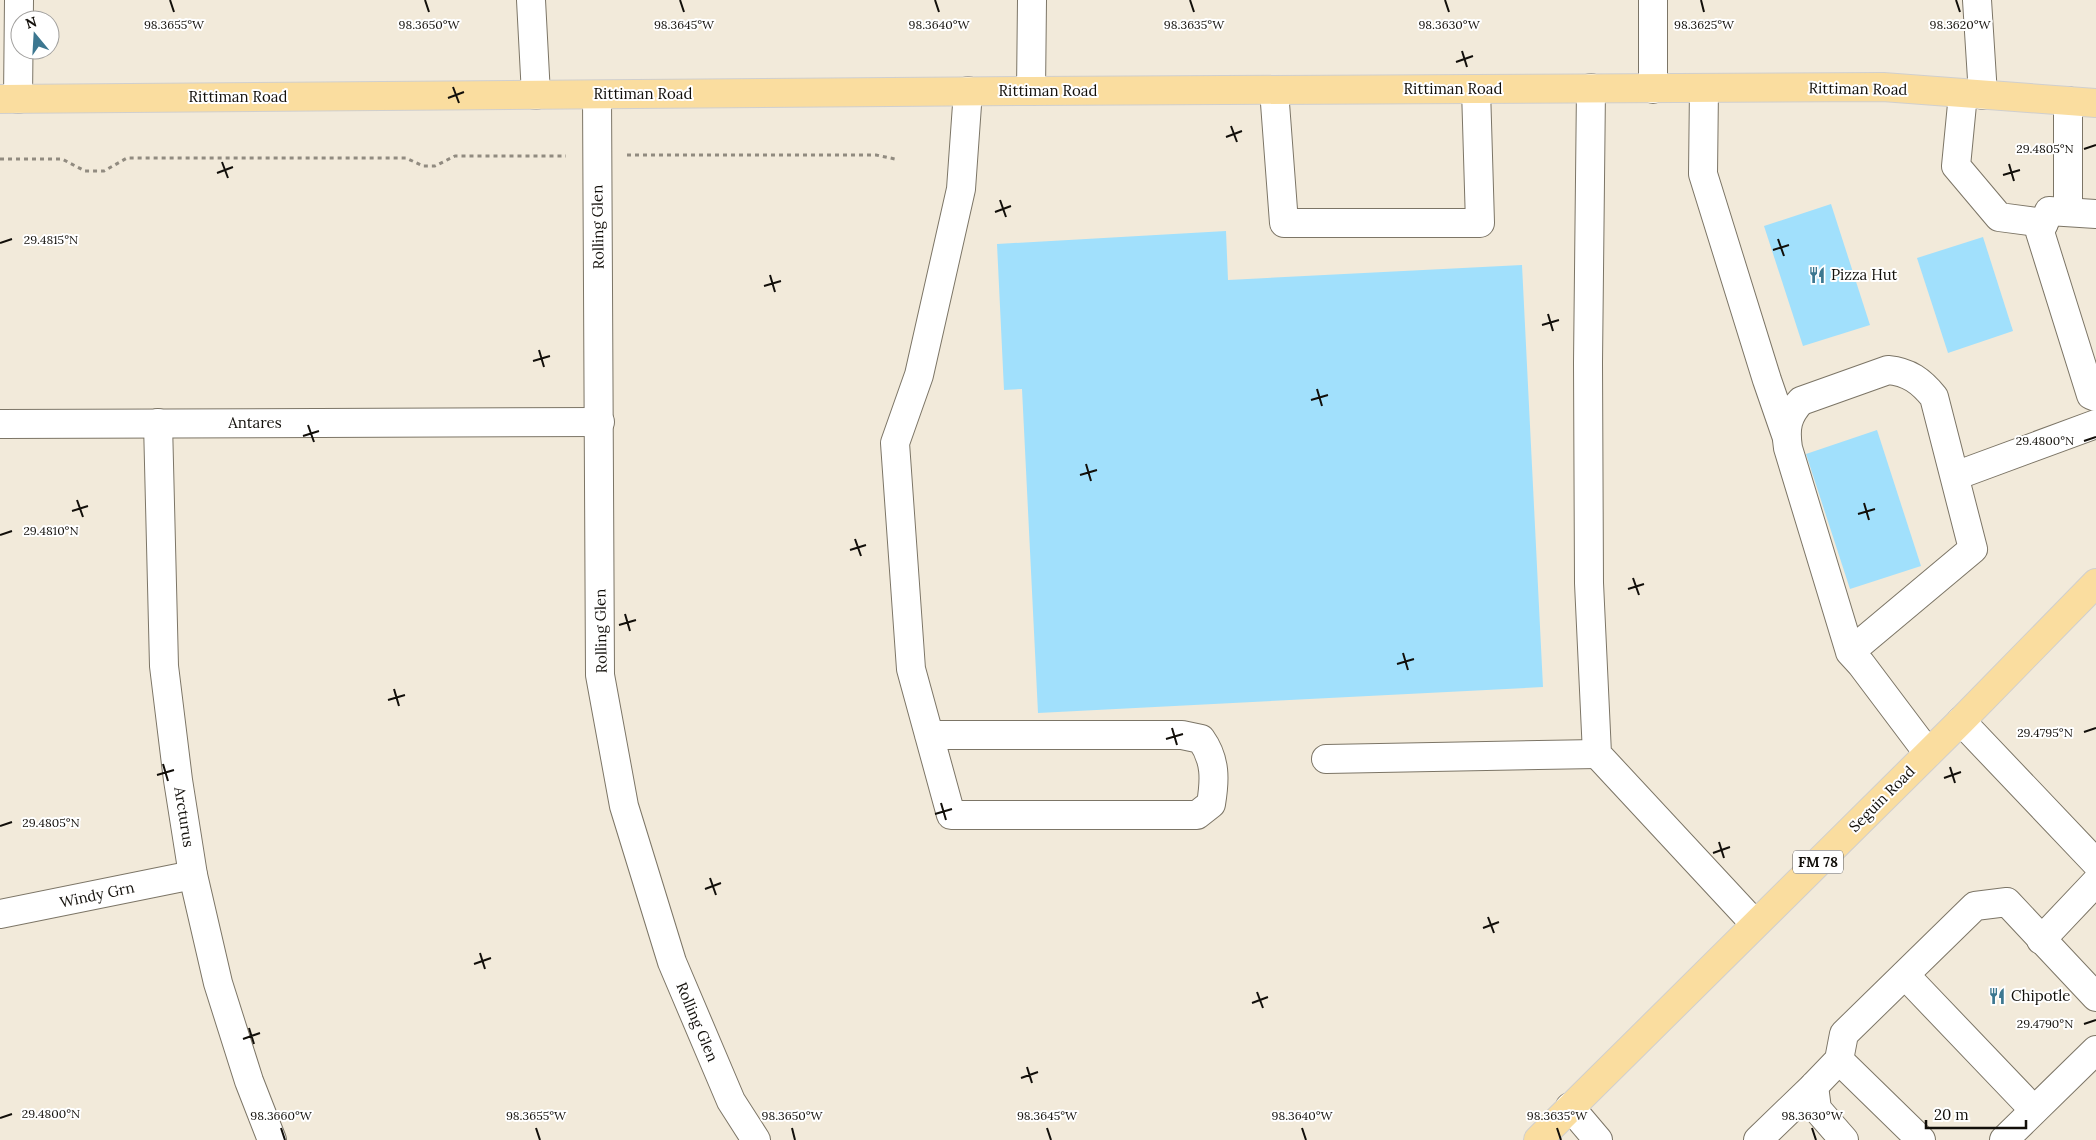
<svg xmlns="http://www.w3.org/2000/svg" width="2096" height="1140" viewBox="0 0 2096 1140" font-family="Lora,serif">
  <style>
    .building { fill: #a1e0fc }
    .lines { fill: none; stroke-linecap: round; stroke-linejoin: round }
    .minor-casing { stroke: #7c7566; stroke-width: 30 }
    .major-casing { stroke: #d0cfce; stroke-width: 30 }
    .path { stroke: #918b80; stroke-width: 3; stroke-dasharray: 4 4; stroke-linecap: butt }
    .minor { stroke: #fff; stroke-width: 28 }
    .major { stroke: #fadd9f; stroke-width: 28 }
    .ticks { fill: none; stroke: #120f0a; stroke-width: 2 }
    .labels { text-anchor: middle; stroke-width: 4; stroke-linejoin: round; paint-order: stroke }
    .shield { fill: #fff; stroke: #595754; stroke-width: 1 }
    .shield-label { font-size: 14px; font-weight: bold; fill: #120f0a }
    .street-label { font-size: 15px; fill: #120f0a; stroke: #fff }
    .poi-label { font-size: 15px; fill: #120f0a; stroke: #fff; text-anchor: start }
    .ticks-label { font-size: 12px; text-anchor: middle; fill: #120f0a; stroke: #fff; stroke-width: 4; stroke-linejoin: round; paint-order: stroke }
  </style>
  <rect width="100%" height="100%" fill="#f2eada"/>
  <!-- building -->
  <g class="building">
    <polygon points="1831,204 1870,325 1803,346 1764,226"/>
    <polygon points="1226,231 1228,280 1522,265 1543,687 1038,713 1022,389 1004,390 997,244"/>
    <polygon points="1983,237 2013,331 1948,353 1917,258"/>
    <polygon points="1877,430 1921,566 1850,589 1806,454"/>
  </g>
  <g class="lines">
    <!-- minor casing -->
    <g class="minor-casing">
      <g id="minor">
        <polyline points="531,0 536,95"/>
        <polyline points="1653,0 1653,89"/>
        <polyline points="1977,0 1983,95"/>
        <polyline points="1591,88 1588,363 1589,583 1597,754 1755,924"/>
        <polyline points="1704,88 1703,174 1767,380 1786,435"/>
        <polyline points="1274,90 1284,223 1480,223 1476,89"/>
        <polyline points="1031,91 1032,0"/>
        <polyline points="1963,94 1956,166 1999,217 2044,223"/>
        <polyline points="597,95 600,675 624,806 672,962 731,1101 756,1140"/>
        <polyline points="18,99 19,0"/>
        <polyline points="2068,212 2068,101"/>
        <polyline points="2096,214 2049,211 2040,232 2091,395 2096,397"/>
        <polyline points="158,423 164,666 178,780 193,875 218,983 249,1081 272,1140"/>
        <polyline points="0,424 600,422"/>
        <polyline points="1955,476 2096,424"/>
        <path d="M1850,652L1973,549L1934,397C1921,381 1909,372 1888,370L1801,401C1787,416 1785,428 1788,448L1850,652L1861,664L1928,753"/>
        <polyline points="1961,721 2096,863"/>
        <path d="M929,735H1182L1201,739C1216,760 1215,780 1211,804L1197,815H951L911,669L895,443L919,375L961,189L968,91"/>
        <polyline points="1326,759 1597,754"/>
        <polyline points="0,914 193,875"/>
        <polyline points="2041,940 2096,882"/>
        <polyline points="1905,975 2034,1110"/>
        <polyline points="1839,1060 1921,1140"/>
        <polyline points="1814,1086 1817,1109 1844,1140"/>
        <polyline points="1570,1107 1598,1140"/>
        <polyline points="1758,1140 1814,1086 1839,1060 1844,1034 1975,906 2007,902 2096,997"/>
        <polyline points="2004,1140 2096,1050"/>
      </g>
    </g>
    <!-- major casing -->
    <g class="major-casing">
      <g id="major">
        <polyline points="0,99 1031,91 1883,87 2096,103"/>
        <polyline points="1538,1140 1961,721 2096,583"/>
      </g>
    </g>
    <!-- path -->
    <g class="path">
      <polyline points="627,155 876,155 895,159"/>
      <polyline points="0,159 62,159 85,171 104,171 127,158 406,158 423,166 435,166 455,156 566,156"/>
    </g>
    <!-- minor -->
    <use href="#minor" class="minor"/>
    <!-- major -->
    <use href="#major" class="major"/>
  </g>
  <!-- ticks -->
  <path class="ticks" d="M170,0L174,12M425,0L429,12M680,0L684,12M935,0L939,12M1190,0L1194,12M1445,0L1449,12M1701,0L1704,12M1956,0L1960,12M1462,51L1467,67M1456,62L1473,56M453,87L459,103M448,98L464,92M1231,126L1237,142M1226,137L1242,131M2084,149L2096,145M222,162L228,178M2009,164L2014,181M217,173L233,167M2003,175L2020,170M1000,200L1006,217M995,212L1011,206M1778,239L1784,256M0,243L12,239M1773,250L1789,245M770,275L775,292M764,286L781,281M1548,314L1553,331M1542,325L1559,320M539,350L544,367M533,361L550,356M1317,389L1322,406M1311,400L1328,395M308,425L314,442M303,436L319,431M2084,441L2096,437M1086,464L1091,481M1080,475L1097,470M77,500L83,517M1864,503L1869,520M72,511L88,506M1858,514L1875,509M0,535L12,531M855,539L861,556M850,550L866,545M1633,578L1639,595M1628,589L1644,584M625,614L630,631M619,625L636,620M1403,653L1408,670M1397,664L1414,659M394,689L399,706M388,700L405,695M1172,728L1177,745M2084,732L2096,728M1166,739L1183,734M163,764L168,781M1950,767L1955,783M157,775L174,770M1944,778L1961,772M941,803L946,820M935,814L952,809M0,826L12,822M1719,842L1724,858M1713,853L1730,847M710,878L716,895M705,889L721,883M1488,917L1494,933M1483,928L1499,922M480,953L485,969M474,964L491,958M1257,992L1263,1008M1252,1003L1268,997M2084,1024L2096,1020M249,1028L254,1044M243,1039L260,1033M1027,1067L1032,1083M1021,1078L1038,1072M0,1118L12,1114M281,1128L285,1140M536,1128L540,1140M792,1128L795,1140M1047,1128L1051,1140M1302,1128L1306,1140M1557,1128L1561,1140M1812,1128L1816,1140"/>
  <!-- icons -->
  <defs>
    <g id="restaurant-bare" transform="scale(1.35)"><path d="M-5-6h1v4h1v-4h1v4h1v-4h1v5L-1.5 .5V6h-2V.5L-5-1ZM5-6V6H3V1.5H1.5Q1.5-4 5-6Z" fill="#3c7790" stroke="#fff" stroke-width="2.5" paint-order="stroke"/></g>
  </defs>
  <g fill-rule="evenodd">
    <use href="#restaurant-bare" x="1817" y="275"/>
    <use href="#restaurant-bare" x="1997" y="996"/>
  </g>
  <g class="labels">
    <!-- shield labels -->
    <rect class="shield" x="1793" y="850.5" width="50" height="23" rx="4"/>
    <g class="shield-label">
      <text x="1818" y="867">FM 78</text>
    </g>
    <!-- street labels -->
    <g class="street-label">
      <text x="1453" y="94">Rittiman Road</text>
      <text transform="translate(1858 89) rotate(1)" y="5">Rittiman Road</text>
      <text x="1048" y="96">Rittiman Road</text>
      <text x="643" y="99">Rittiman Road</text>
      <text x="238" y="102">Rittiman Road</text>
      <text transform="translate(598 227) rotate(-91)" y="5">Rolling Glen</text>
      <text x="255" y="428">Antares</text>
      <text transform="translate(601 631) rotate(-91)" y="5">Rolling Glen</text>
      <text transform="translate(1882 799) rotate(-45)" y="5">Seguin Road</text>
      <text transform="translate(184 817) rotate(81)" y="5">Arcturus</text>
      <text transform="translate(97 895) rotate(-12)" y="5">Windy Grn</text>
      <text transform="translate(697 1022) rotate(67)" y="5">Rolling Glen</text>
    </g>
    <!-- poi labels -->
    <g class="poi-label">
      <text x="1831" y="280">Pizza Hut</text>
      <text x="2011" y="1001">Chipotle</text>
    </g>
  </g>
  <g class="ticks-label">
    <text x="1960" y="29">98.3620°W</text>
    <text x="174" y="29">98.3655°W</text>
    <text x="429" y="29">98.3650°W</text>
    <text x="684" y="29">98.3645°W</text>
    <text x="939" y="29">98.3640°W</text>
    <text x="1194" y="29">98.3635°W</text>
    <text x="1449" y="29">98.3630°W</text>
    <text x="1704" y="29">98.3625°W</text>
    <text x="2045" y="153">29.4805°N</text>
    <text x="51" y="244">29.4815°N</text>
    <text x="2045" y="445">29.4800°N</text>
    <text x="51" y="535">29.4810°N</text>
    <text x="2045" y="737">29.4795°N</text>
    <text x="51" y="827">29.4805°N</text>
    <text x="2045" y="1028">29.4790°N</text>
    <text x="51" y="1118">29.4800°N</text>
    <text x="281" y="1120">98.3660°W</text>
    <text x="536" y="1120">98.3655°W</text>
    <text x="792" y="1120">98.3650°W</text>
    <text x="1047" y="1120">98.3645°W</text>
    <text x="1302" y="1120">98.3640°W</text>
    <text x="1557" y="1120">98.3635°W</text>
    <text x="1812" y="1120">98.3630°W</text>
  </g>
  <!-- north arrow -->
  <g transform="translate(35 35) rotate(342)"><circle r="24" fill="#ffffff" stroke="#a09f9d"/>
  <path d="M0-4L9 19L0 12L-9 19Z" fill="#3c7790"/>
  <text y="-8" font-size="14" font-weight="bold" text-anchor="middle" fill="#120f0a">N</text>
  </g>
  <!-- scale -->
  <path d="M1926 1120v8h100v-8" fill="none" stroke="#120f0a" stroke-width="2.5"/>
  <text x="1934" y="1120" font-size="15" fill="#120f0a" stroke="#ffffff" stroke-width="4" paint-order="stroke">20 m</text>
</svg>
